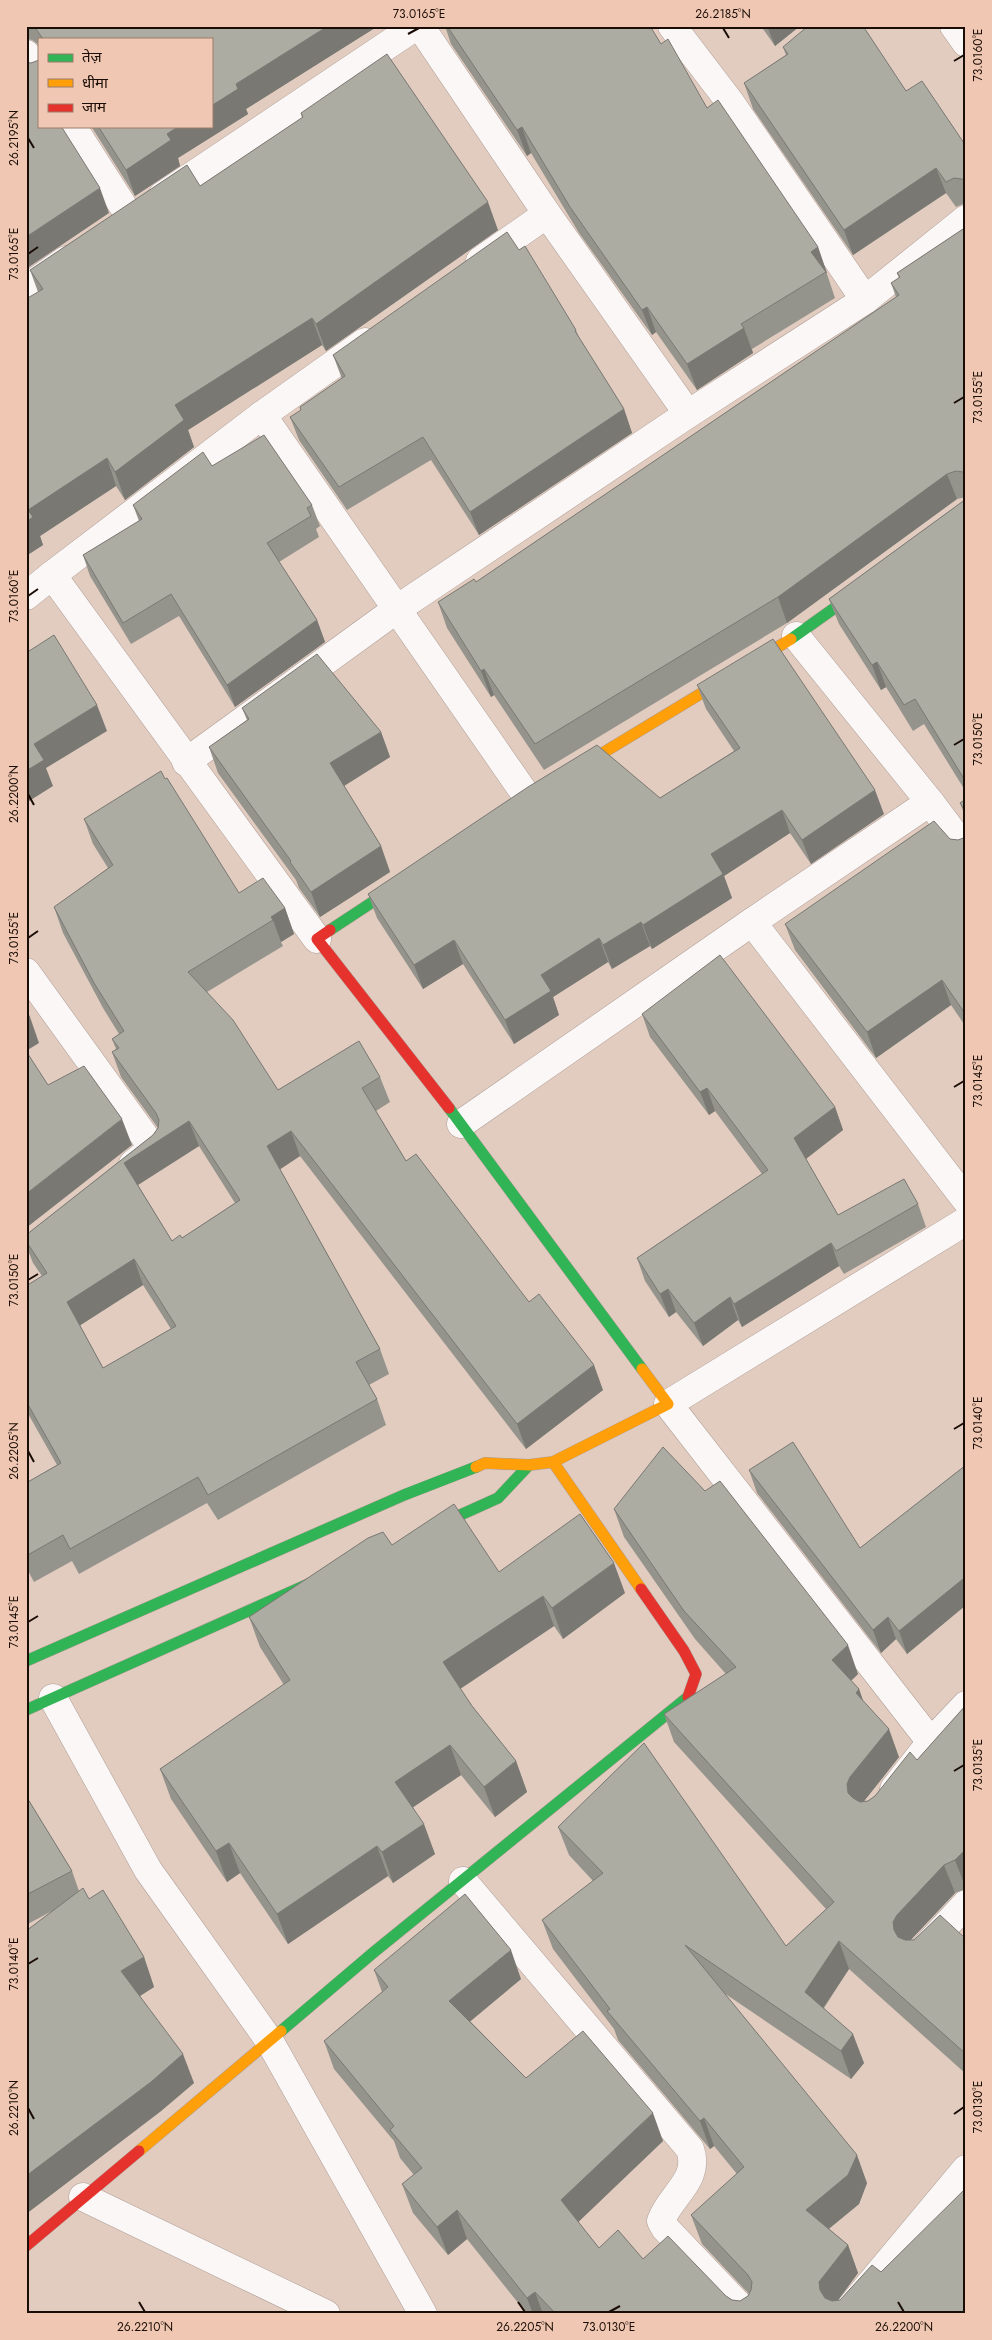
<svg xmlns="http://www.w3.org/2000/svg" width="992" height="2340" viewBox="0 0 992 2340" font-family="Jost,'Noto Sans Devanagari',sans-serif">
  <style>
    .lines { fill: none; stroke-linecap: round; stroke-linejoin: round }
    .street-casing { stroke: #af9e96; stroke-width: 29 }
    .fast-casing { stroke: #af9e96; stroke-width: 12 }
    .slow-casing { stroke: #af9e96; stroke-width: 12 }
    .jam-casing { stroke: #af9e96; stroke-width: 12 }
    .street { stroke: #fbf7f6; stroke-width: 28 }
    .fast { stroke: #30b455; stroke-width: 11 }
    .slow { stroke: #ff9f0a; stroke-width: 11 }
    .jam { stroke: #e5322d; stroke-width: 11 }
    .wall { fill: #95948c; fill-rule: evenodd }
    .shaded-wall { fill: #797872 }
    .building { fill: #adaca3; stroke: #797872; fill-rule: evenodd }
    .ticks { fill: none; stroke: #1a0d06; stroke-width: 2 }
    .neatline { fill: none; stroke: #1a0d06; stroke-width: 2 }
    .ticks-label { font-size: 12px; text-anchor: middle; fill: #1a0d06 }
  </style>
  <rect width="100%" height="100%" fill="#e2ccc0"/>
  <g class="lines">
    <!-- street casing -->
    <g class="street-casing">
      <g id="street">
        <polyline points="420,26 547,214 688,414"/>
        <polyline points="672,26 730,102 865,300"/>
        <polyline points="954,26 966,43"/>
        <polyline points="26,54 39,73"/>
        <polyline points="72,126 130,217"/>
        <polyline points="162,196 416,26"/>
        <polyline points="480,261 547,214"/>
        <polyline points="26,288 66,260"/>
        <polyline points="262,415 528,798"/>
        <polyline points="52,575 262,415 365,342"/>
        <polyline points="26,596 52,575 317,939"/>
        <polyline points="186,762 397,609 688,414 865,300 966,219"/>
        <polyline points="930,802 966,850"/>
        <polyline points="752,922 930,802 796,636"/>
        <polyline points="26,972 153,1148 133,1164"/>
        <polyline points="461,1124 752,922 966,1200"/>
        <polyline points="53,1698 148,1870 269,2040 423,2314"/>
        <polyline points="931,1742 668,1404 966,1221"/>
        <polyline points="894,1789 931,1742 966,1705"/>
        <path d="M463,1881L690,2149C701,2180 670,2195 661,2221L665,2228L747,2314"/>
        <polyline points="923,1950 966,1904"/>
        <polyline points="83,2197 326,2314"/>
        <polyline points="845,2314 966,2169"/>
      </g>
    </g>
    <!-- fast casing -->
    <g class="fast-casing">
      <g id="fast">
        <polyline points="791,639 864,587"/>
        <polyline points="330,930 403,882"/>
        <polyline points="449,1108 642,1369"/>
        <polyline points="427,1530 498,1498 529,1465"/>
        <polyline points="26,1661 404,1495 476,1467"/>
        <polyline points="26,1710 313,1582"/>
        <polyline points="281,2031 374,1952 688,1697"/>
      </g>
    </g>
    <!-- slow casing -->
    <g class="slow-casing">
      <g id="slow">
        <polyline points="573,771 791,639"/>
        <polyline points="553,1462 641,1589"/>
        <polyline points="476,1467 485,1463 529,1465 553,1462 668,1404 642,1369"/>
        <polyline points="139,2151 281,2031"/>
      </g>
    </g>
    <!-- jam casing -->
    <g class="jam-casing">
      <g id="jam">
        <polyline points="330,930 317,939 449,1108"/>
        <polyline points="641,1589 684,1651 696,1674 688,1697"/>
        <polyline points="26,2246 139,2151"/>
      </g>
    </g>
    <!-- street -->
    <use href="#street" class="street"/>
    <!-- fast -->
    <use href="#fast" class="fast"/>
    <!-- slow -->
    <use href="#slow" class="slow"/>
    <!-- jam -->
    <use href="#jam" class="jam"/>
  </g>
  <!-- wall -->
  <g class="wall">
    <polygon points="26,26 378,26 246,109 248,114 178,158 180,166 135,196 91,126 211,126 211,39 39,39 39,45 32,40 26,39"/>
    <polygon points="445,26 650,26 661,44 707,108 818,247 835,298 752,349 753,353 697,390 656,332 652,335 579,233 531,153 527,156 451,44"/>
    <polygon points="761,26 800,26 775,46"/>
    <polygon points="783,47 906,91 966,146 966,204 963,204 956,207 946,193 853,255 753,109 744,83 786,55"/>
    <polygon points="301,113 498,230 326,351 322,345 188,430 194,447 125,500 116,486 40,536 43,545 26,556 38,292 30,270 200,186 302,118"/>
    <polygon points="966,227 966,497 957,499 787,623 544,770 494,695 491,697 447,628 438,602 476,582 896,297 891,283 899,278 897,273"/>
    <polygon points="519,250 576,330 579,338 624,409 632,433 479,535 431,460 347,510 299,440 290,417 301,411 300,407 342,379 333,355"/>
    <polygon points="212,466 312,505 320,526 316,529 319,537 279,562 317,620 325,642 235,707 179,616 131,644 90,576 83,555 139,521 133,505"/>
    <polygon points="966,499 966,792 924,724 913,731 886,687 881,690 839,624 829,599"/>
    <polygon points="697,685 884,814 811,864 790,833 724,876 732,898 652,949 650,946 612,969 608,962 553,997 559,1015 514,1044 463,964 423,989 377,918 368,894 660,798 734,751 706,709"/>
    <polygon points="242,708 381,732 390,757 344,786 381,846 390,872 320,917 299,888 296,880 218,773 209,747 247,720"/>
    <polygon points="966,799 966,818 960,803"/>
    <path d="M84,819L239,893L285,908L294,934L281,942L283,946L207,992L278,1090L380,1077L390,1102L376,1111L406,1161L529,1302L603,1390L526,1449L300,1156L280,1169L380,1349L389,1374L369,1385L377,1399L386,1425L218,1520L207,1503L79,1574L72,1561L34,1582L26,1567V1483L57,1465L26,1410V1286L42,1276L33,1263L26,1245V1235L153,1135L158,1128L121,1077L112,1052L116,1049L112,1039L119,1034L103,1008L63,933L54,907L108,868L93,844ZM199,1146L235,1203L182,1238L172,1241L138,1185ZM143,1285L171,1329L103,1368L80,1325Z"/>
    <polygon points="966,837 966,1027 951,1005 876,1058 795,950 785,924 950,839 958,840"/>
    <polygon points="642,1014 835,1107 843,1130 806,1159 838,1215 918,1204 926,1227 844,1274 839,1266 742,1327 738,1320 703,1346 676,1312 669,1317 645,1281 637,1258 762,1174 715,1111 709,1115 650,1037"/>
    <polygon points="966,1465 966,1605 907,1654 896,1639 881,1653 757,1493 749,1470 860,1548"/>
    <polygon points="614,1509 858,1674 851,1681 859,1689 863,1701 899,1757 864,1801 868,1801 875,1796 917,1760 966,1705 966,1889 955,1893 910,1940 966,1939 966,2074 849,1969 824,2008 864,2063 851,2079 724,1993 867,2183 859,2204 829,2229 848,2245 858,2273 838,2300 840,2300 881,2272 966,2314 527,2314 467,2239 448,2255 413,2213 402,2184 414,2175 400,2158 394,2141 334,2069 324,2041 382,1992 374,1970 521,1979 470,2021 526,2078 663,2141 578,2222 599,2248 643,2259 726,2296 732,2300 740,2301 748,2296 749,2294 702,2244 691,2215 737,2174 714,2146 710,2149 618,2040 614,2029 553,1949 542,1920 593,1881 569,1855 558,1827 786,1946 826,1909 674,1742 664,1714 726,1674 695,1639 624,1537"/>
    <polygon points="392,1545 499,1572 625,1593 563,1639 554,1626 460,1689 472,1706 516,1761 527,1792 495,1817 461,1775 413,1807 435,1854 393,1883 388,1876 288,1944 240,1873 227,1882 171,1799 160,1769 284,1685 260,1647 249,1617"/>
    <polygon points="26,1796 72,1871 79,1891 89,1899 144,1957 154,1987 140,1996 194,2083 161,2111 26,2214 26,1931 52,1911 26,1925"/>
  </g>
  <!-- shaded-wall -->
  <g class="shaded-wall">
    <polygon points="328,26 378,26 246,109 248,114 178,158 180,166 135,196 126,170 167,134 179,126 211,126 211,106 236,84"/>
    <polygon points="767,26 800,26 775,46"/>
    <polygon points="522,127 531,153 527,156 517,130"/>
    <polygon points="936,168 946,193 853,255 844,230"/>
    <polygon points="100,188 109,213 26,269 26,237"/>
    <polygon points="488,202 498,230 326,351 316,324"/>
    <polygon points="818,247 827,273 826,273 811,252"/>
    <polygon points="647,307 656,332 652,335 642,310"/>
    <polygon points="312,318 322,345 188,430 194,447 125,500 115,472 175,405"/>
    <polygon points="744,328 753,353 697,390 687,364"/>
    <polygon points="624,409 632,433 479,535 470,512"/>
    <polygon points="107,458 116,486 40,536 43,545 26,556 26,522 28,510"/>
    <polygon points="947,474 957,499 787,623 778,597"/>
    <polygon points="317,620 325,642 235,707 227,685"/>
    <polygon points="877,662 886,687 881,690 872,665"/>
    <polygon points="484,669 494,695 491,697 481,671"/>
    <polygon points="97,705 107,731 46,768 53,786 26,803 26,771 34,744"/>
    <polygon points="381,732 390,757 339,789 330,763"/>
    <polygon points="875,790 884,814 811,864 802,840"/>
    <polygon points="782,810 790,833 724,876 732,898 652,949 643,925 711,854"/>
    <polygon points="381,846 390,872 320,917 311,892"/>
    <polygon points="285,908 294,934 281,942 273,920 271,917"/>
    <polygon points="641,922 650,946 612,969 603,945"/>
    <polygon points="599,938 608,962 553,997 559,1015 514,1044 505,1020 541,975"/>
    <polygon points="454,940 463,964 423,989 414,965"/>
    <polygon points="942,980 951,1005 876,1058 867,1032"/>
    <polygon points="30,1017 39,1043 26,1051 26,1020"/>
    <polygon points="707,1088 715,1111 709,1115 700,1092"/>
    <polygon points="835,1107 843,1130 803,1161 794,1138"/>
    <polygon points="122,1119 132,1145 26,1228 26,1194"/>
    <polygon points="189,1121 199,1146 133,1188 124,1163"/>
    <polygon points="291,1131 300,1156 276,1172 267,1146"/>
    <polygon points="831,1243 839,1266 742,1327 734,1304"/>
    <polygon points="134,1259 143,1285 76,1328 67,1302"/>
    <polygon points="668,1289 676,1312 669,1317 660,1294"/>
    <polygon points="730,1297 738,1320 703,1346 694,1323"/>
    <polygon points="594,1365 603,1390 526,1449 517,1424"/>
    <polygon points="614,1563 625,1593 563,1639 552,1608"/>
    <polygon points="963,1579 966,1587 966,1605 907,1654 899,1631"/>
    <polygon points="543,1596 554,1626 454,1693 443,1662"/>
    <polygon points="888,1617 896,1639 881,1653 873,1630"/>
    <polygon points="848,1645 858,1674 843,1688 832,1660"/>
    <polygon points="859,1689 869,1718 856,1693"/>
    <polygon points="889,1729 899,1757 861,1805 858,1812 848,1793 847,1784 850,1777"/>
    <polygon points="450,1745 461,1775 406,1812 395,1782"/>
    <polygon points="516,1761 527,1792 495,1817 484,1787"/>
    <polygon points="424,1824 435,1854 393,1883 382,1852"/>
    <polygon points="229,1843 240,1873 227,1882 216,1851"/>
    <polygon points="377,1846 388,1876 288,1944 277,1914"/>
    <polygon points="966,1849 966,1889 955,1860"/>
    <polygon points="944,1865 955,1893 908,1943 904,1951 894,1930 893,1922 897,1915"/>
    <polygon points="839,1941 849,1969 815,2020 805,1992"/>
    <polygon points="511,1950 521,1979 460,2030 449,2001"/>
    <polygon points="144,1957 154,1987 132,2001 121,1971"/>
    <polygon points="853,2034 864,2063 851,2079 841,2051"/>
    <polygon points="183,2054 194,2083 161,2111 26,2214 26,2176"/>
    <polygon points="653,2113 663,2141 571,2229 561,2200"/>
    <polygon points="704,2118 714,2146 710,2149 700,2121"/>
    <polygon points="857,2155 867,2183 859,2204 816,2239 806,2210"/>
    <polygon points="457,2210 467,2239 448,2255 437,2227"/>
    <polygon points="848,2245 858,2273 830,2311 820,2290 819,2282"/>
    <polygon points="535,2292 543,2314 533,2314 527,2298"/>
  </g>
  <!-- building -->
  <g class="building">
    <polygon points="34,26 328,26 236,84 238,89 211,106 211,39 43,39"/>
    <polygon points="447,26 650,26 661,44 668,39 707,108 718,100 818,247 811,252 826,272 741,324 744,328 687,364 647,307 642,310 570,207 522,127 517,130"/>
    <polygon points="808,26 863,26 906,91 922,81 966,146 966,182 962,179 954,178 946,182 936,168 844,230 744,83 788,54 783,47"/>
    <polygon points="387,54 488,202 316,324 312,318 175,405 184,420 115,472 107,458 28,510 33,517 26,522 26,299 43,289 30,270 187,165 200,186 303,117 301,113"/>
    <polygon points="39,60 39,126 61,126 100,188 26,237 26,62 31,63"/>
    <polygon points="98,126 179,126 167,134 171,140 126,170"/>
    <polygon points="966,227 966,474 963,472 956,471 947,474 778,597 535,744 484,669 481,671 438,602 474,579 476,582 899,295 891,283 900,277 897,273"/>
    <polygon points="507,232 519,250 525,246 576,330 575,331 624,409 470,512 423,437 339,487 290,417 301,410 300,407 345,376 333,355"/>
    <polygon points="264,435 312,505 307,508 311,516 267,543 317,620 227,685 171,594 123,623 83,555 142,519 133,505 203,452 212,466"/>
    <polygon points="966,499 966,782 915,699 904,705 877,662 872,665 829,599"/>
    <polygon points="54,635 97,705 34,744 44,760 26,771 26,653"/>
    <polygon points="773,639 875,790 802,840 782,810 711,854 723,874 643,925 641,922 603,945 599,938 541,975 551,991 505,1020 454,940 414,965 368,894 528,787 597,745 660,798 740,748 697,685"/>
    <polygon points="317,654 381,732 330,763 381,846 311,892 290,862 291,861 209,747 249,719 242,708"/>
    <path d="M161,771L165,779L167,778L239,893L263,878L285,908L271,917L273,920L188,972L233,1020L278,1090L359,1041L380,1077L362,1088L406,1161L416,1154L529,1302L539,1294L594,1365L517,1424L291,1131L267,1146L380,1349L356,1362L377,1399L208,1495L198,1477L70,1549L63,1535L26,1556V1483L61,1463L26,1401V1286L47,1273L26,1241V1235L153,1135L158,1128L159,1120L156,1113L112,1052L119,1048L112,1039L124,1031L94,983L54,907L113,865L84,819ZM189,1121L240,1200L182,1238L180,1235L172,1241L124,1163ZM134,1259L176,1326L103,1368L67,1302Z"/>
    <polygon points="966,799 966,812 960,803"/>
    <polygon points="934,821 950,839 958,840 966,837 966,1015 942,980 867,1032 785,924"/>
    <polygon points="720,955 835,1107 794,1138 838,1215 904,1179 918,1204 836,1251 831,1243 734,1304 730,1297 694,1323 668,1289 660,1294 637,1258 768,1170 707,1088 700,1092 642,1014"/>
    <polygon points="26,1012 30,1017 26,1020"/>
    <polygon points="26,1051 48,1085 84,1066 122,1119 26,1194"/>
    <polygon points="793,1442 860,1548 966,1465 966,1583 963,1579 899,1631 888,1617 873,1630 749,1470"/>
    <polygon points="663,1447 705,1491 720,1481 848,1645 832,1660 859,1689 856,1693 889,1729 850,1777 847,1784 848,1793 853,1798 860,1802 868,1801 875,1796 910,1752 917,1760 966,1705 966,1849 955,1860 944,1865 897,1915 893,1922 894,1930 898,1937 905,1940 914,1940 940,1915 966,1939 966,2054 839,1941 805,1992 853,2034 841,2051 685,1945 857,2155 848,2175 806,2210 848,2245 819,2282 820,2290 825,2298 832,2301 840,2300 872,2265 881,2272 966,2188 966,2314 556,2314 535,2292 527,2298 457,2210 437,2227 402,2184 422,2168 390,2130 394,2126 324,2041 388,1987 374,1970 465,1894 511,1950 449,2001 526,2078 583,2031 653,2113 561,2200 599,2248 618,2230 643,2259 668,2236 726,2296 732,2300 740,2301 748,2296 751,2290 752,2282 748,2275 691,2215 744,2167 704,2118 700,2121 607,2011 610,2009 542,1920 603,1873 558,1827 644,1743 786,1946 834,1902 664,1714 736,1667 684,1611 614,1509"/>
    <polygon points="454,1504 499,1572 580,1514 614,1563 552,1608 543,1596 443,1662 472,1706 516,1761 484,1787 450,1745 395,1782 424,1824 382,1852 377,1846 277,1914 229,1843 216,1851 160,1769 290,1680 249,1617 368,1538 383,1532 392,1545"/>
    <polygon points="26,1796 72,1871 26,1895"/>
    <polygon points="83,1888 89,1899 103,1890 144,1957 121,1971 183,2054 151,2082 26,2176 26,1931"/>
  </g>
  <!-- ticks -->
  <path class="ticks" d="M723,28L729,38M408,34L419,28M954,61L964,55M28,138L34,148M28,254L38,247M954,403L964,397M28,596L38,589M954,745L964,739M28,794L34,805M28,938L38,931M954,1087L964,1081M28,1280L38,1274M954,1429L964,1423M28,1451L34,1462M28,1622L38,1616M954,1771L964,1765M28,1964L38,1958M28,2108L34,2119M954,2114L964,2107M139,2302L145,2312M518,2302L525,2312M898,2302L904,2312M609,2312L620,2306"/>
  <!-- border -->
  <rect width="992" height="2340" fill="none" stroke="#f0c7b2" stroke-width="55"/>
  <!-- legend -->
  <rect x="38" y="38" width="175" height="90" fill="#f0c7b2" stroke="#9a7d6d"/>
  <rect x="48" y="54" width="25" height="8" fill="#30b455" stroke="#9a7d6d"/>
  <text x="82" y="62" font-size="15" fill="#1a0d06">तेज़</text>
  <rect x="48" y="79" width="25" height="8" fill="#ff9f0a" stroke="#9a7d6d"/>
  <text x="82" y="88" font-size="15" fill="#1a0d06">धीमा</text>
  <rect x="48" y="104" width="25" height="8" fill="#e5322d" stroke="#9a7d6d"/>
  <text x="82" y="112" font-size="15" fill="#1a0d06">जाम</text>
  <rect x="28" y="28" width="936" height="2284" class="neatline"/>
  <g class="ticks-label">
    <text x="419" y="18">73.0165°E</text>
    <text x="723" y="18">26.2185°N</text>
    <text transform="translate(978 55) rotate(-90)" y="4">73.0160°E</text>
    <text transform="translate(14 138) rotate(-90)" y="4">26.2195°N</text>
    <text transform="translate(14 254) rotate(-90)" y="4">73.0165°E</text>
    <text transform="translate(978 397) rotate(-90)" y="4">73.0155°E</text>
    <text transform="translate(14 596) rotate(-90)" y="4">73.0160°E</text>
    <text transform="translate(978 739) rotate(-90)" y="4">73.0150°E</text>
    <text transform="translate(14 794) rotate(-90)" y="4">26.2200°N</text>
    <text transform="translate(14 938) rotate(-90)" y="4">73.0155°E</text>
    <text transform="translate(978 1081) rotate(-90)" y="4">73.0145°E</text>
    <text transform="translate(14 1280) rotate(-90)" y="4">73.0150°E</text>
    <text transform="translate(978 1423) rotate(-90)" y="4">73.0140°E</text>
    <text transform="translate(14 1451) rotate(-90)" y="4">26.2205°N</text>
    <text transform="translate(14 1622) rotate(-90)" y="4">73.0145°E</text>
    <text transform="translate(978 1765) rotate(-90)" y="4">73.0135°E</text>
    <text transform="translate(14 1964) rotate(-90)" y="4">73.0140°E</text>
    <text transform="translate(978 2107) rotate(-90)" y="4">73.0130°E</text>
    <text transform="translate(14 2108) rotate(-90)" y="4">26.2210°N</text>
    <text x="145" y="2331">26.2210°N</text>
    <text x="525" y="2331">26.2205°N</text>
    <text x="609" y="2331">73.0130°E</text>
    <text x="904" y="2331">26.2200°N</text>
  </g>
</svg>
